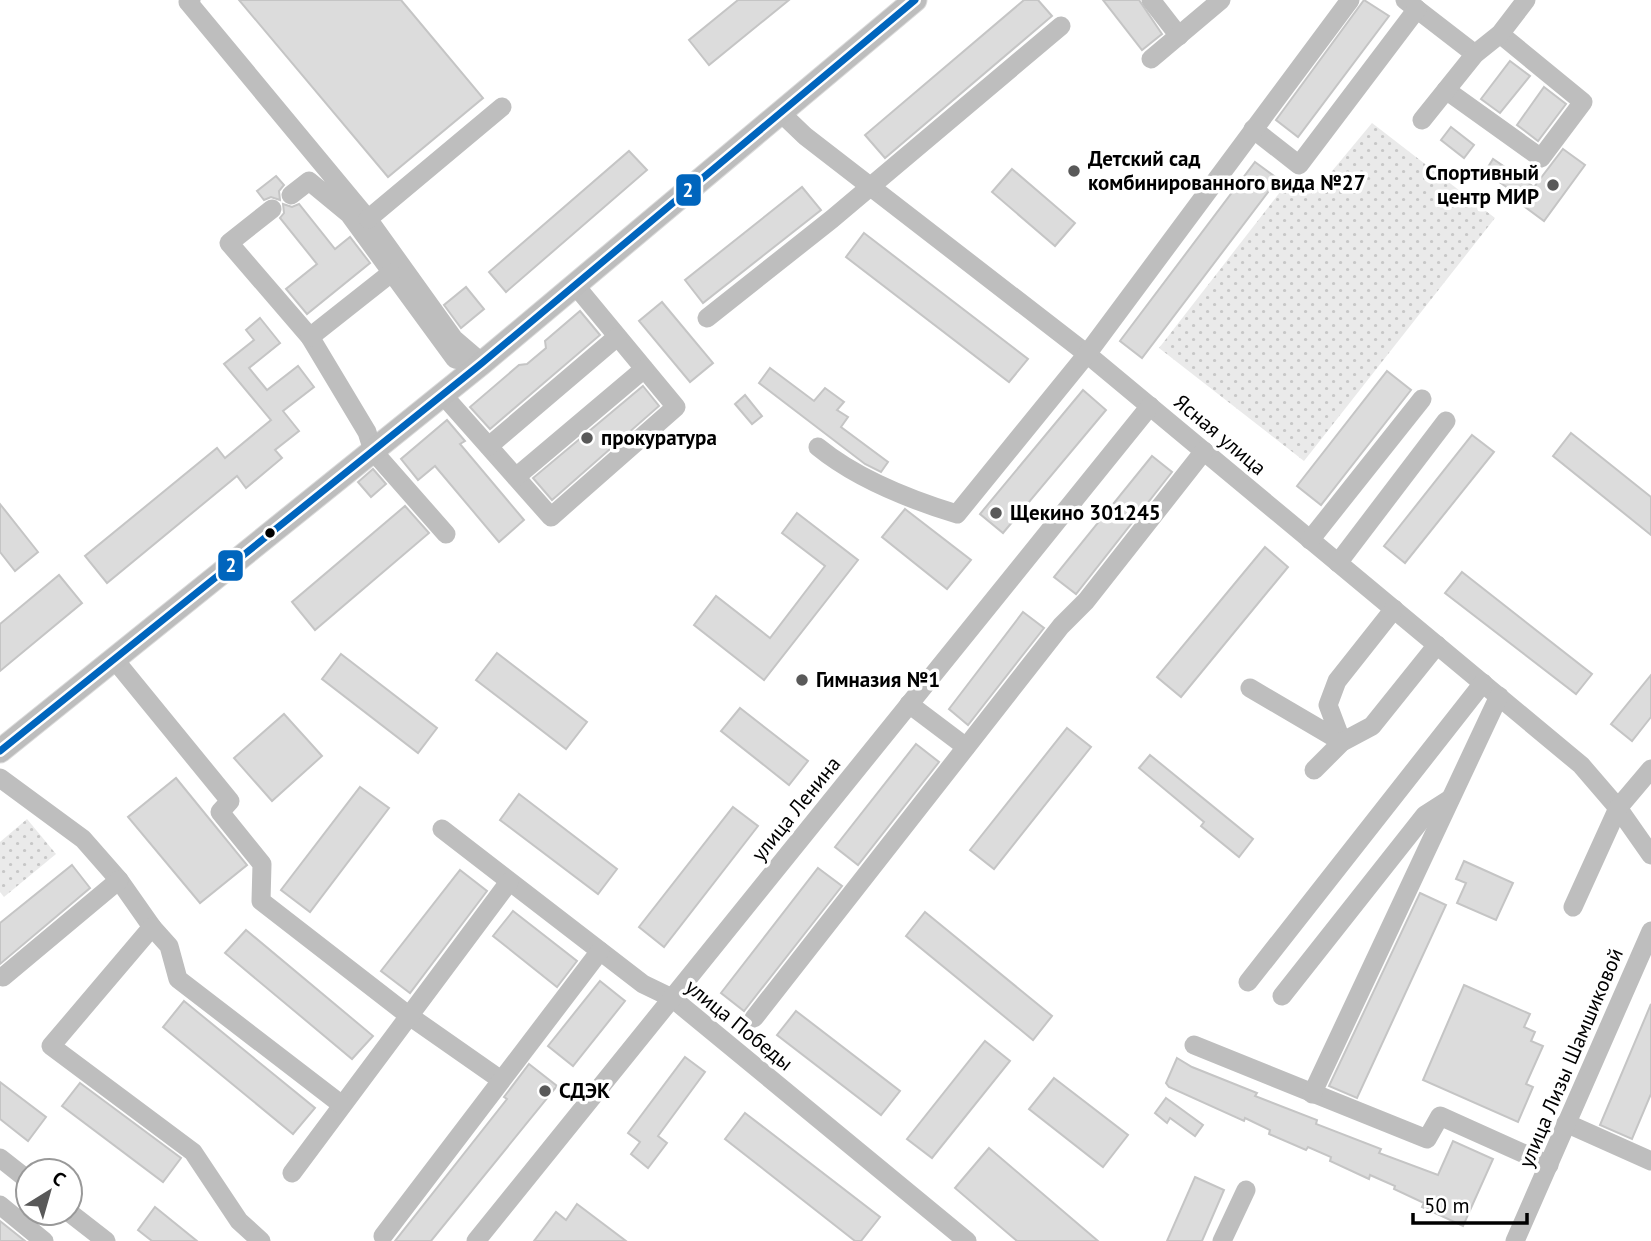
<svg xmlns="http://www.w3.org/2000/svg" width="1651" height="1241" viewBox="0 0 1651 1241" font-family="'PT Sans',sans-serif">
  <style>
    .green { fill: url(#green-dots) }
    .building { fill: #dcdcdc; stroke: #c5c5c5; stroke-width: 2 }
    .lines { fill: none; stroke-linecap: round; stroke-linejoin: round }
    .major-casing { stroke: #dbdbdb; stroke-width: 25 }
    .minor { stroke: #bebebe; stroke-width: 19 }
    .major { stroke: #bdbdbd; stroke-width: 23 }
    .bus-1-casing { stroke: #fff; stroke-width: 12 }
    .bus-1 { stroke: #0065bd; stroke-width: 7 }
    .poi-dot { fill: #595959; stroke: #fff; stroke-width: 2.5 }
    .bus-dot { fill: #000; stroke: #fff; stroke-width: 2.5 }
    .labels { text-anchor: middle; stroke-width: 7; stroke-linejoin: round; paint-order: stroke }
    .poi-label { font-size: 21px; font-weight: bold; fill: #000; stroke: #fff; text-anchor: start }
    .street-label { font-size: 21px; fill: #000; stroke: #fff }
    .line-badge { stroke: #fff; stroke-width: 2.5 }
    .badge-label { font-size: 19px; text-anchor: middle; font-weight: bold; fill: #fff }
  </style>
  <defs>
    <pattern id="green-dots" width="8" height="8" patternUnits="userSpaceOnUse" patternTransform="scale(1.75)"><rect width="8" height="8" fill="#eaeaea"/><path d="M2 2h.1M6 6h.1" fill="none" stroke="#c7c7c7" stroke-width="1.8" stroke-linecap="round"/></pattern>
  </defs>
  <rect width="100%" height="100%" fill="#fff"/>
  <!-- green -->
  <g class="green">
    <polygon points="1372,123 1495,218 1304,461 1159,348 1291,178 1313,194"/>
    <polygon points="27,819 56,854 4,897 0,892 0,842"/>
  </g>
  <!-- building -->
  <g class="building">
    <polygon points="239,0 401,0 483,98 388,177"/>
    <polygon points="738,0 789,0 709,65 689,40"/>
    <polygon points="1024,0 1038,0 1052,16 885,158 865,135"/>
    <polygon points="1103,0 1139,0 1162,34 1142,50"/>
    <polygon points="1364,0 1389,16 1298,137 1276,120"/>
    <polygon points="1510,61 1530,76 1500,113 1481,99"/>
    <polygon points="1544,87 1566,104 1538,141 1517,125"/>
    <polygon points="1451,127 1474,145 1464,158 1441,140"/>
    <polygon points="1563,149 1585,165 1544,221 1521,204 1525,200 1485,172 1493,159 1534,187"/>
    <polygon points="629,151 647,170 506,292 489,272"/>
    <polygon points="1255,162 1278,179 1142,358 1120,341"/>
    <polygon points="1012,169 1075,223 1055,246 992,192"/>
    <polygon points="276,176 284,185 279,191 280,200 271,197 264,200 257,191"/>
    <polygon points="802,187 821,210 703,303 685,280"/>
    <polygon points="283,204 292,207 299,204 335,249 350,237 370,263 307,314 286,289 317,264 280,218 284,213"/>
    <polygon points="864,233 1028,359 1009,382 846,257"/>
    <polygon points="466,287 484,309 461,328 444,305"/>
    <polygon points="662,302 713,363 690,382 639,321"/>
    <polygon points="580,311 600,335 490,429 470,407 519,365 527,364 546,348 545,341"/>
    <polygon points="260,318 280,343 249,368 267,390 298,366 314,387 283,411 299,431 275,450 282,458 246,488 237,476 107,583 85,556 217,448 225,458 271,420 224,364 254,340 246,330"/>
    <polygon points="770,368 814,401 825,388 844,402 837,410 848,417 841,427 888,462 881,472 865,464 759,383"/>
    <polygon points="1387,371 1411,390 1321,505 1297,486"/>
    <polygon points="643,386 659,406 552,500 533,478"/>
    <polygon points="1083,390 1106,410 1003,533 980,514"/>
    <polygon points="745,395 762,416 752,424 735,404"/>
    <polygon points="447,420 465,441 460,444 524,520 499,542 435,466 418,480 401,459"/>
    <polygon points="1571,433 1651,497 1651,535 1553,456"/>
    <polygon points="1472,435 1494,452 1405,563 1384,546"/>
    <polygon points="1152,456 1172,472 1076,594 1054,577"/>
    <polygon points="373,469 386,484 371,497 358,482"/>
    <polygon points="0,504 38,552 15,571 0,552"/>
    <polygon points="405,506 429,533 315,630 292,602"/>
    <polygon points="905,509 971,560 947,589 882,537"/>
    <polygon points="797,513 858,560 764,680 694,625 716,596 770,638 825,566 782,533"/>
    <polygon points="1265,547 1288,567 1181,697 1157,677"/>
    <polygon points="1462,572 1592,674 1576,694 1445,593"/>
    <polygon points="59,575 82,603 0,671 0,624"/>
    <polygon points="1023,612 1044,628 968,725 949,709"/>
    <polygon points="497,653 587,722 566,749 476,680"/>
    <polygon points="341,654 437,728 418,753 322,679"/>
    <polygon points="1651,675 1651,717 1632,741 1611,724"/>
    <polygon points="740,708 808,761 789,785 721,731"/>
    <polygon points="284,714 322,756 272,801 234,758"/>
    <polygon points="1067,728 1091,747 994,869 970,850"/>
    <polygon points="916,744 939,762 858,865 835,847"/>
    <polygon points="1150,755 1253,839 1239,857 1201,826 1204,822 1139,768"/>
    <polygon points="176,778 247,865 200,903 128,817"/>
    <polygon points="360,787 389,808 310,912 281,890"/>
    <polygon points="519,794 617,869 598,894 500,820"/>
    <polygon points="733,807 758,826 664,947 639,927"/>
    <polygon points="1464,861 1513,883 1496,920 1457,903 1466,883 1456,879"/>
    <polygon points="72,865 90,888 0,964 0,923"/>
    <polygon points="818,868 842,886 744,1011 721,993"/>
    <polygon points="460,870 487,891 410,993 381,971"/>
    <polygon points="1420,893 1446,905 1357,1098 1329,1086"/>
    <polygon points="513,911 577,961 557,987 493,936"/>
    <polygon points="925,912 1052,1016 1033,1040 906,936"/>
    <polygon points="246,930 373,1036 352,1059 225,953"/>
    <polygon points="600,981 625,1001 573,1066 548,1046"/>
    <polygon points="1464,985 1530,1014 1524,1027 1535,1032 1531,1041 1543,1046 1526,1084 1533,1087 1518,1122 1423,1080"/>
    <polygon points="184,1001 315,1108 293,1134 163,1027"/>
    <polygon points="1651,1004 1651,1094 1632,1139 1600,1125"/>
    <polygon points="796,1011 900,1091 881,1115 777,1035"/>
    <polygon points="985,1041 1010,1061 932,1158 907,1139"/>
    <polygon points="685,1057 705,1072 658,1136 667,1143 648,1168 631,1154 640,1142 628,1133"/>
    <polygon points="1177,1058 1192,1067 1257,1093 1255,1096 1317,1120 1316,1124 1381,1149 1379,1153 1438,1175 1453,1141 1493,1159 1463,1226 1422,1207 1424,1203 1394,1189 1395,1186 1370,1175 1369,1179 1330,1161 1331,1157 1308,1147 1306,1150 1269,1134 1270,1130 1245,1118 1244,1121 1169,1087 1166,1083"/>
    <polygon points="529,1064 557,1086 431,1241 395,1241 507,1099 504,1097"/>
    <polygon points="1054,1078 1128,1135 1103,1167 1029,1109"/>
    <polygon points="0,1082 46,1117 28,1141 0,1119"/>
    <polygon points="80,1083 181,1158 163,1182 62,1106"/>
    <polygon points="1166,1098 1203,1125 1195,1136 1170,1118 1167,1123 1155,1113"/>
    <polygon points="745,1113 880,1217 861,1241 855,1241 725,1139"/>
    <polygon points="989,1148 1098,1241 1017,1241 955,1188"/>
    <polygon points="1195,1177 1224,1190 1202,1241 1167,1241"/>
    <polygon points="577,1204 626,1241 534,1241 556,1212 566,1220"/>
    <polygon points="155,1207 197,1241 152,1241 138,1230"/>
    <polygon points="0,1221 25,1241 0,1241"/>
  </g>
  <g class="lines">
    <!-- major casing -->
    <g class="major-casing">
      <polyline id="major" points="0,751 482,363 915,0"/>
    </g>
    <!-- minor -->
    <g class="minor">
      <polyline points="191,0 188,2 368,219 454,339 482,363 455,359 349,214 309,181 291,195"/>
      <polyline points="1151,0 1179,36"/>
      <polyline points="1405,0 1475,54"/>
      <polyline points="1151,59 1221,0"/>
      <polyline points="1446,90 1541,158 1583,102 1500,34"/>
      <polyline points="780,112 805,136 1087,354 1581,765 1618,808 1651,855"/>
      <polyline points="1422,120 1475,54 1500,34 1526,0"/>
      <polyline points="1253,129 1299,165 1417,9"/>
      <polyline points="272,209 229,243 310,337 367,432 373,451 446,534"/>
      <polyline points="368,219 502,107"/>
      <polyline points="707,318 832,219 1061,26"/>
      <polyline points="310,337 391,273"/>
      <polyline points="443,395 551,517 676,407 575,285"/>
      <polyline points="489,446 617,337"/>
      <path d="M818,447C857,479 908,499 957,514L1087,354L1350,0"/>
      <polyline points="516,477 644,369"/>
      <polyline points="1310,540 1422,399"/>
      <polyline points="1338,563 1446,421"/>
      <polyline points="114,659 230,801 220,812 262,864 261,901 408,1015 501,1080"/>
      <polyline points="1250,688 1342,742 1328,705 1337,681 1394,609"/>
      <polyline points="909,704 966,747"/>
      <polyline points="1314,770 1342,742 1372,726 1437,645"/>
      <polyline points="0,778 83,839 119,880 152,927"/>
      <polyline points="442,829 643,984 672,998 967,1241"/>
      <polyline points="1573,907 1618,808 1651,769"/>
      <polyline points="3,977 119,880"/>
      <polyline points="1248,982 1483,683"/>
      <polyline points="1282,996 1425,815 1450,799"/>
      <polyline points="754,1018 1061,626 1086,601 1204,451"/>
      <polyline points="1194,1045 1427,1139 1440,1116 1549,1165"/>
      <polyline points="1312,1094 1499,696"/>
      <polyline points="1566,1123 1651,1161"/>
      <polyline points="0,1158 28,1180"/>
      <polyline points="292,1173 509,882"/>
      <polyline points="0,1205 44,1241"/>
      <polyline points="70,1213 106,1241"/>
      <polyline points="383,1236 600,951"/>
      <polyline points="261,1241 239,1221 193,1152 51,1046 152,927 169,946 178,979 342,1105"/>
      <polyline points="476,1241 1150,406"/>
      <polyline points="1222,1241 1246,1190"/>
      <polyline points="1515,1241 1651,931"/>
    </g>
    <!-- major -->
    <use href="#major" class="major"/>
    <!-- bus-1 casing -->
    <g class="bus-1-casing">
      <polyline id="bus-1" points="0,751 482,363 915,0"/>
    </g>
    <!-- bus-1 -->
    <use href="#bus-1" class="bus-1"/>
  </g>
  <!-- markers -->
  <g class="poi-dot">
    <circle cx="1074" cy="171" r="7"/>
    <circle cx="1553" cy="185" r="7"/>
    <circle cx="587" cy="438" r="7"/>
    <circle cx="996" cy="513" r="7"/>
    <circle cx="802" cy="680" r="7"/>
    <circle cx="545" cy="1091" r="7"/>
  </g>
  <circle class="bus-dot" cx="270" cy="533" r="6"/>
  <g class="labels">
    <!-- poi labels -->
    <g class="poi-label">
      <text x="1088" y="166">Детский сад<tspan x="1088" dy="24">комбинированного вида №27</tspan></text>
      <text x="1539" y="180" text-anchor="end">Спортивный<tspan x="1539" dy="24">центр МИР</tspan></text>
      <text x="601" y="445">прокуратура</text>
      <text x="1010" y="520">Щекино 301245</text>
      <text x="816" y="687">Гимназия №1</text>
      <text x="559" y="1098">СДЭК</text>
    </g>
    <!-- street labels -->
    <g class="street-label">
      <text transform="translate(1220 435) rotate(40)" y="7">Ясная улица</text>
      <text transform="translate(796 809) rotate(-51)" y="7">улица Ленина</text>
      <text transform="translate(739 1025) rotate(39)" y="7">улица Победы</text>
      <text transform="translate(1571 1058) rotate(-67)" y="7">улица Лизы Шамшиковой</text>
    </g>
  </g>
  <g class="line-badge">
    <rect x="675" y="173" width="27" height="34" rx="7" fill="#0065bd"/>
    <rect x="217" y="549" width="27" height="33" rx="7" fill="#0065bd"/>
  </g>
  <g class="badge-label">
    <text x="688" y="197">2</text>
    <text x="231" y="572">2</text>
  </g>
  <!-- north arrow -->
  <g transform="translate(49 1192) rotate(37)"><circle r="33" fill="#ffffff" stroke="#999999" stroke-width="2"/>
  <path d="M0-5L12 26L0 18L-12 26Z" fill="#595959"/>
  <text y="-10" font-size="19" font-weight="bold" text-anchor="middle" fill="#000000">С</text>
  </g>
  <!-- scale -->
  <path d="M1413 1213v10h114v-10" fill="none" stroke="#000000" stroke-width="3.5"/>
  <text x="1424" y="1213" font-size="21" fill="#000000" stroke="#ffffff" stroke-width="5" paint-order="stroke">50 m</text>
</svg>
